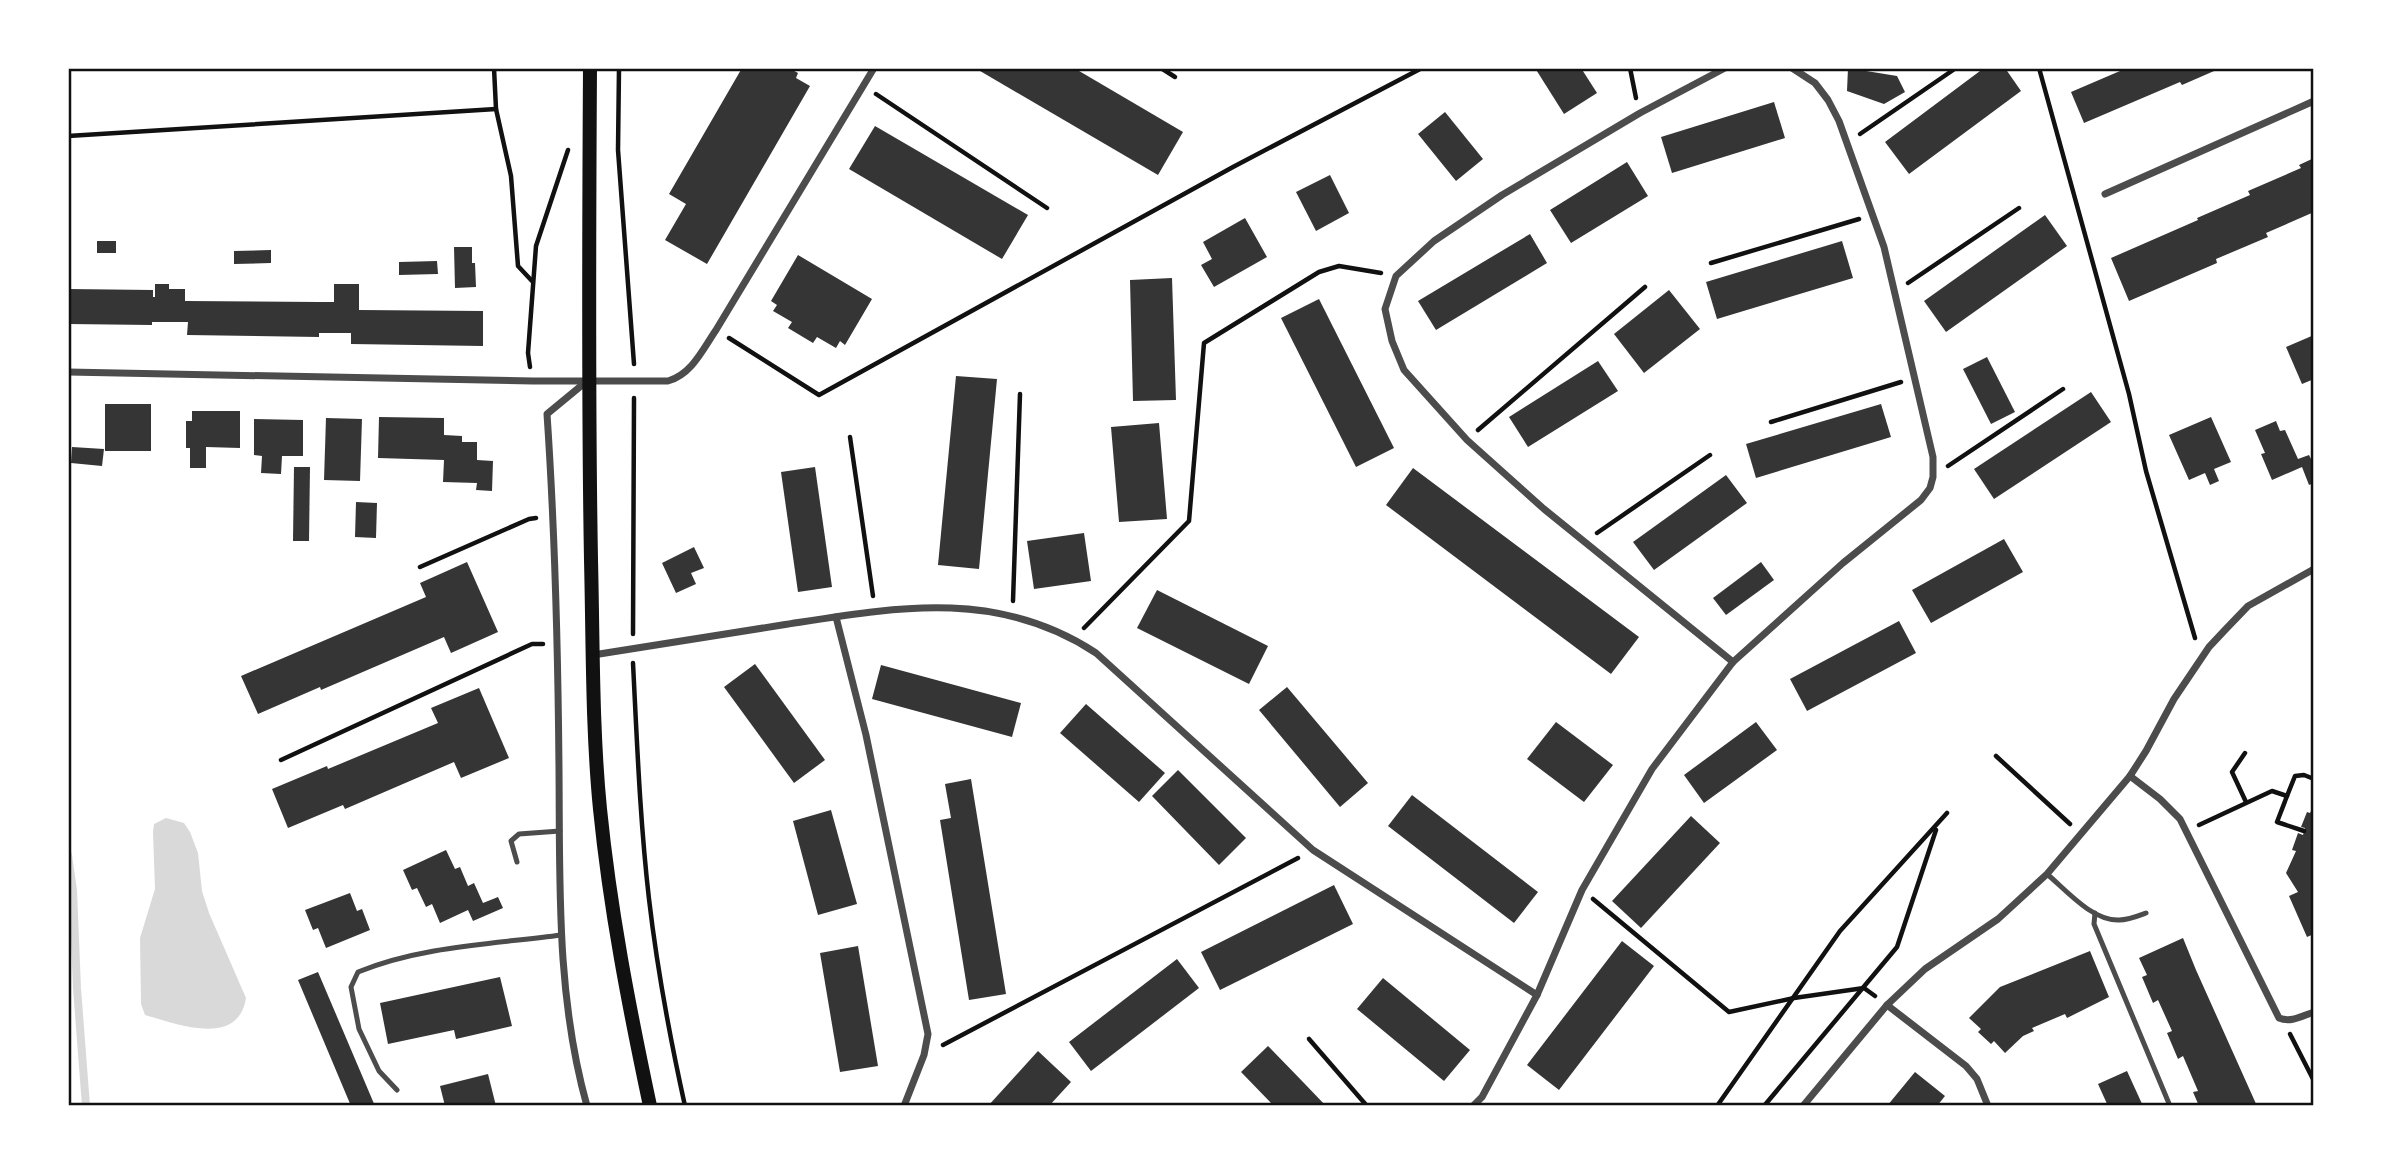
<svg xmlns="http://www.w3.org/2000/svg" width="2382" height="1174" viewBox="0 0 2382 1174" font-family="'Noto Sans',sans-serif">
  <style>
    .water { fill: #d9d9d9 }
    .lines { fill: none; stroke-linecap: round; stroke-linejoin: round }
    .stream { stroke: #d9d9d9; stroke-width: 8 }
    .building { fill: #353535 }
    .path { stroke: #111; stroke-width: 4.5 }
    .service { stroke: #4c4c4c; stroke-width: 5 }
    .minor { stroke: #4c4c4c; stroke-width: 7 }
    .secondary { stroke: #111; stroke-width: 14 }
    .neatline { fill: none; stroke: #111; stroke-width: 2.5 }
  </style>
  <rect width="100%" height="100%" fill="#fff"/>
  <!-- water -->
  <path class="water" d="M166,818L184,823L190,832L198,853L202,891L209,913L246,998C238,1048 177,1024 145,1015L141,1004L140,938L155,889L153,832L154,824Z"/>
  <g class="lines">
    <!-- stream -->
    <polyline class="stream" points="68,855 73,890 77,988 86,1106"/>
  </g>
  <!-- building -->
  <g class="building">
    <polygon points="742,68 789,68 798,73 796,78 810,86 707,264 665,240 686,204 669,194"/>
    <polygon points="975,68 1074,68 1183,132 1158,175"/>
    <polygon points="1535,68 1581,68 1597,93 1564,114"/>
    <polygon points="1848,68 1897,76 1905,92 1884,104 1847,91"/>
    <polygon points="1984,68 2005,68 2021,91 1909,174 1885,142"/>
    <polygon points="2127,68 2221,68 2182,85 2180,82 2084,123 2071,92"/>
    <polygon points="1774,102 1785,138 1672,173 1661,137"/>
    <polygon points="1445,112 1483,159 1456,181 1418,134"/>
    <polygon points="875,126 1028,215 1002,259 849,169"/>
    <polygon points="2314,158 2314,212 2266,233 2268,237 2216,259 2217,263 2129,301 2111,258 2198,220 2197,218 2250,195 2248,191 2301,168 2299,165"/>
    <polygon points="1627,162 1648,196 1571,243 1550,210"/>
    <polygon points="1330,175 1349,213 1316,231 1296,192"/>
    <polygon points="2045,215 2067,246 1946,332 1924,301"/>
    <polygon points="1245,218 1267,257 1214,287 1201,265 1212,259 1203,242"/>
    <polygon points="1530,234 1547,263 1436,330 1418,301"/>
    <rect x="97" y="241" width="19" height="12"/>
    <polygon points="1842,241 1853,278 1717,319 1706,282"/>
    <polygon points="454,247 472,247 472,263 475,263 476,287 455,288"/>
    <polygon points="271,250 271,263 234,264 234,251"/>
    <polygon points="798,255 872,299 845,345 840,341 836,348 817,337 813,343 788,328 792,322 773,311 777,305 771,301"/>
    <polygon points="437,261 438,274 399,275 399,262"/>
    <polygon points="1172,278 1176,400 1133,401 1130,280"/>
    <polygon points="155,284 169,284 169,289 185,289 185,301 319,302 334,302 334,284 359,284 359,310 483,311 483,346 351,344 351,333 319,333 319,337 187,335 188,322 152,322 152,325 68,324 68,289 153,290 153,297 155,297"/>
    <polygon points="1669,290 1700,329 1644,373 1614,334"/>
    <polygon points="1319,299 1394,448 1356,467 1281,318"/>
    <polygon points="2314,335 2314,379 2302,384 2286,347"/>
    <polygon points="1987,357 2015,412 1991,424 1963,369"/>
    <polygon points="1598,361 1618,391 1528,447 1509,417"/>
    <polygon points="956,376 997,379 979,569 938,565"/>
    <polygon points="2091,392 2111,422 1994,499 1974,469"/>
    <rect x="105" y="404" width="46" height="47"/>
    <polygon points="1881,404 1891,437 1756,478 1746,444"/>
    <polygon points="192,411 240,411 240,448 206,447 206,468 190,468 190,448 186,448 186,421 192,421"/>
    <polygon points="379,417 444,418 444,435 462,436 462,442 477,442 477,460 493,461 492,491 476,490 477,483 443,482 444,460 378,458"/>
    <polygon points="2211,417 2231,462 2214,469 2219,481 2210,485 2205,473 2189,480 2169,435"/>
    <polygon points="326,418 362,419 360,481 324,480"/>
    <polygon points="254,419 303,420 303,456 282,456 281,474 261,473 262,456 254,455"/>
    <polygon points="2276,421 2280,431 2285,430 2298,459 2309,455 2314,465 2314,483 2309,485 2302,467 2272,480 2261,454 2265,453 2255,430"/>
    <polygon points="1159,423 1167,519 1119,522 1111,427"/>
    <polygon points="72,447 104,449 102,466 71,463"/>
    <polygon points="294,467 310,467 309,541 293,541"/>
    <polygon points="815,467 832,587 798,592 781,472"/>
    <polygon points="1413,468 1639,637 1611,674 1386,505"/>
    <polygon points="1726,475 1747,503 1654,570 1633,542"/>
    <polygon points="356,502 377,503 376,538 355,537"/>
    <polygon points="1084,533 1091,581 1034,589 1027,541"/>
    <polygon points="2004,539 2023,572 1931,623 1912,590"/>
    <polygon points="694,547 704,568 691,573 696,584 676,593 662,563"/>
    <polygon points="467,562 498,632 451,653 444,637 321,690 320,687 258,714 241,676 426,597 420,583"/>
    <polygon points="1761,562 1774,580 1726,615 1713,598"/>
    <polygon points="1157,590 1268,646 1249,684 1137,628"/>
    <polygon points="1899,621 1916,653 1807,711 1790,679"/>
    <polygon points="755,664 825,760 794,783 724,687"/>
    <polygon points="881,665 1021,703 1012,737 872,699"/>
    <polygon points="1287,687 1368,783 1340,807 1259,710"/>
    <polygon points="479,688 509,758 461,778 454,762 345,809 343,805 288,828 272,789 327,766 328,769 438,723 431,708"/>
    <polygon points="1086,704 1165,773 1139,802 1060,733"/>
    <polygon points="1556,722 1613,765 1584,802 1527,759"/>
    <polygon points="1756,722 1777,750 1704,803 1684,775"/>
    <polygon points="1178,770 1246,838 1219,865 1152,796"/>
    <polygon points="971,779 1006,994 969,1000 940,820 951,818 945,784"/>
    <polygon points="1412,795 1538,892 1514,923 1388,826"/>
    <polygon points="2314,805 2314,934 2307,937 2289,896 2298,892 2286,873 2296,851 2292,850 2298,833 2303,835 2305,828 2301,827 2307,812 2310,813"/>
    <polygon points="831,810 857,904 818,915 793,821"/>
    <polygon points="1691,816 1720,843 1641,928 1612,901"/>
    <polygon points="446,850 455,869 460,867 468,886 474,883 483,903 498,897 503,908 473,921 468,910 440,923 432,904 426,907 417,888 412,890 403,870"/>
    <polygon points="1334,885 1353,924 1220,990 1201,952"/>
    <polygon points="350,893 357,911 362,909 370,930 326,948 318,928 313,930 305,910"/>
    <polygon points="2183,938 2196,970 2257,1106 2199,1106 2193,1092 2198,1091 2183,1056 2178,1059 2167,1033 2172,1031 2158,1000 2153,1003 2142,977 2147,975 2139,958"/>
    <polygon points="1622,941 1654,966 1559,1090 1527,1065"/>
    <polygon points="858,946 878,1066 840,1072 820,953"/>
    <polygon points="2090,951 2109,997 2067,1018 2065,1014 2032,1028 2034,1031 2023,1036 2005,1053 1994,1041 1991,1044 1978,1032 1981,1029 1969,1018 2000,987"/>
    <polygon points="1177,959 1199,988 1091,1071 1069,1042"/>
    <polygon points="318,972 375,1106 351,1106 298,980"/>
    <polygon points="500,977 512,1026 456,1039 454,1030 388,1044 380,1003"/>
    <polygon points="1383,978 1470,1050 1444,1081 1357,1009"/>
    <polygon points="1268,1046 1303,1082 1326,1106 1274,1106 1241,1072"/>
    <polygon points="1038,1051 1071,1082 1049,1106 988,1106"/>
    <polygon points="2127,1071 2143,1106 2108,1106 2098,1084"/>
    <polygon points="1915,1072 1945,1096 1937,1106 1887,1106"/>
    <polygon points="488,1074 496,1106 445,1106 440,1086"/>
  </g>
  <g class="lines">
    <!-- path -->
    <g class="path">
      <polyline points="494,68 496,109 511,176 518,266 532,281"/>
      <polyline points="619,68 618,150 634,364"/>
      <polyline points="1161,68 1175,77"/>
      <polyline points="1630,68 1636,98"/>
      <polyline points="2039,68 2129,394 2146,471 2195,638"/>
      <polyline points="876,94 1047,208"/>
      <polyline points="1860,134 1956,68"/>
      <polyline points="68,136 496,109"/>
      <polyline points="1711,263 1859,219"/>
      <polyline points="1908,283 2019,208"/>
      <polyline points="729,338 819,395 1233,167 1422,68"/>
      <polyline points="530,367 528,353 536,246 568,150"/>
      <polyline points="1771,422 1901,382"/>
      <polyline points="1478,430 1645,287"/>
      <polyline points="850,437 873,596"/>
      <polyline points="1948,466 2063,389"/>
      <polyline points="1597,533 1710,455"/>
      <polyline points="420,567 529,519 536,518"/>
      <polyline points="1013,601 1020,394"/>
      <polyline points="1084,628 1189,521 1204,343 1319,272 1339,266 1381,273"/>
      <polyline points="633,634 634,398"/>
      <path d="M633,663C637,742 640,821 649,899C657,968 670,1038 685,1106"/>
      <polyline points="2245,753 2232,772 2246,802"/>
      <polyline points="1996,756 2070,824"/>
      <polyline points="281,760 532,644 543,644"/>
      <polyline points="2287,796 2295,776 2304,775 2314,779"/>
      <polyline points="2199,825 2272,791 2287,796 2277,822 2304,831"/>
      <polyline points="1593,899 1729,1012 1794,998 1864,988 1875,996"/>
      <polyline points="2290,1034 2314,1081"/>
      <polyline points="1309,1039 1367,1106"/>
      <polyline points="943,1045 1298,858"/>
      <polyline points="1717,1106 1840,931 1947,813"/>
      <polyline points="1764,1106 1897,947 1936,830"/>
    </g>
    <!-- service -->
    <g class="service">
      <polyline points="517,862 511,841 519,834 560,831"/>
      <path d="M2047,874C2066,890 2092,921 2119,920C2128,920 2138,916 2146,913"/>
      <polyline points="2095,913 2094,924 2170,1106"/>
      <path d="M397,1090L379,1071L359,1029L351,987L358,972C421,946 494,944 561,935"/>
    </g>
    <!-- minor -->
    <g class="minor">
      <polyline points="1725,68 1640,113 1502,195 1434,241 1396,276 1385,309 1392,341 1404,370 1467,440 1544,509 1733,662"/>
      <polyline points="2105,194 2314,101"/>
      <path d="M68,372L533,381H668C692,374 703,349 716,330L874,68"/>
      <path d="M587,381L547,414C555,532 558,650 559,769C560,882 556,996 587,1106"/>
      <polyline points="836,617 866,735 928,1034 924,1055 904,1106"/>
      <path d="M593,655C656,645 719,635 782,625C892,608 996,587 1096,653L1313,850L1537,995"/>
      <path d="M2130,776L2160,799L2180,819L2279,1018C2291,1023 2302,1016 2314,1012"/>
      <polyline points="1887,1005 1966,1066 1977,1079 1988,1106"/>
      <polyline points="1473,1106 1482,1097 1537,995 1582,890 1652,769 1733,662 1843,563 1921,500 1930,488 1933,477 1933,457 1884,247 1839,121 1828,100 1815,83 1792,68"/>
      <polyline points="1803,1106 1887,1005 1925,969 1998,919 2047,874 2130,776 2146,751 2174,699 2209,647 2224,631 2248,606 2314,569"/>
    </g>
    <!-- secondary -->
    <path class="secondary" d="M590,68C589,232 588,396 591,560C593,641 592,728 600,809C610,909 629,1007 650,1106"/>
  </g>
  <!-- border -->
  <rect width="2382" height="1174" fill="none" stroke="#ffffff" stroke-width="140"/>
  <rect x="70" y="70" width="2242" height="1034" class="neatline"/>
</svg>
